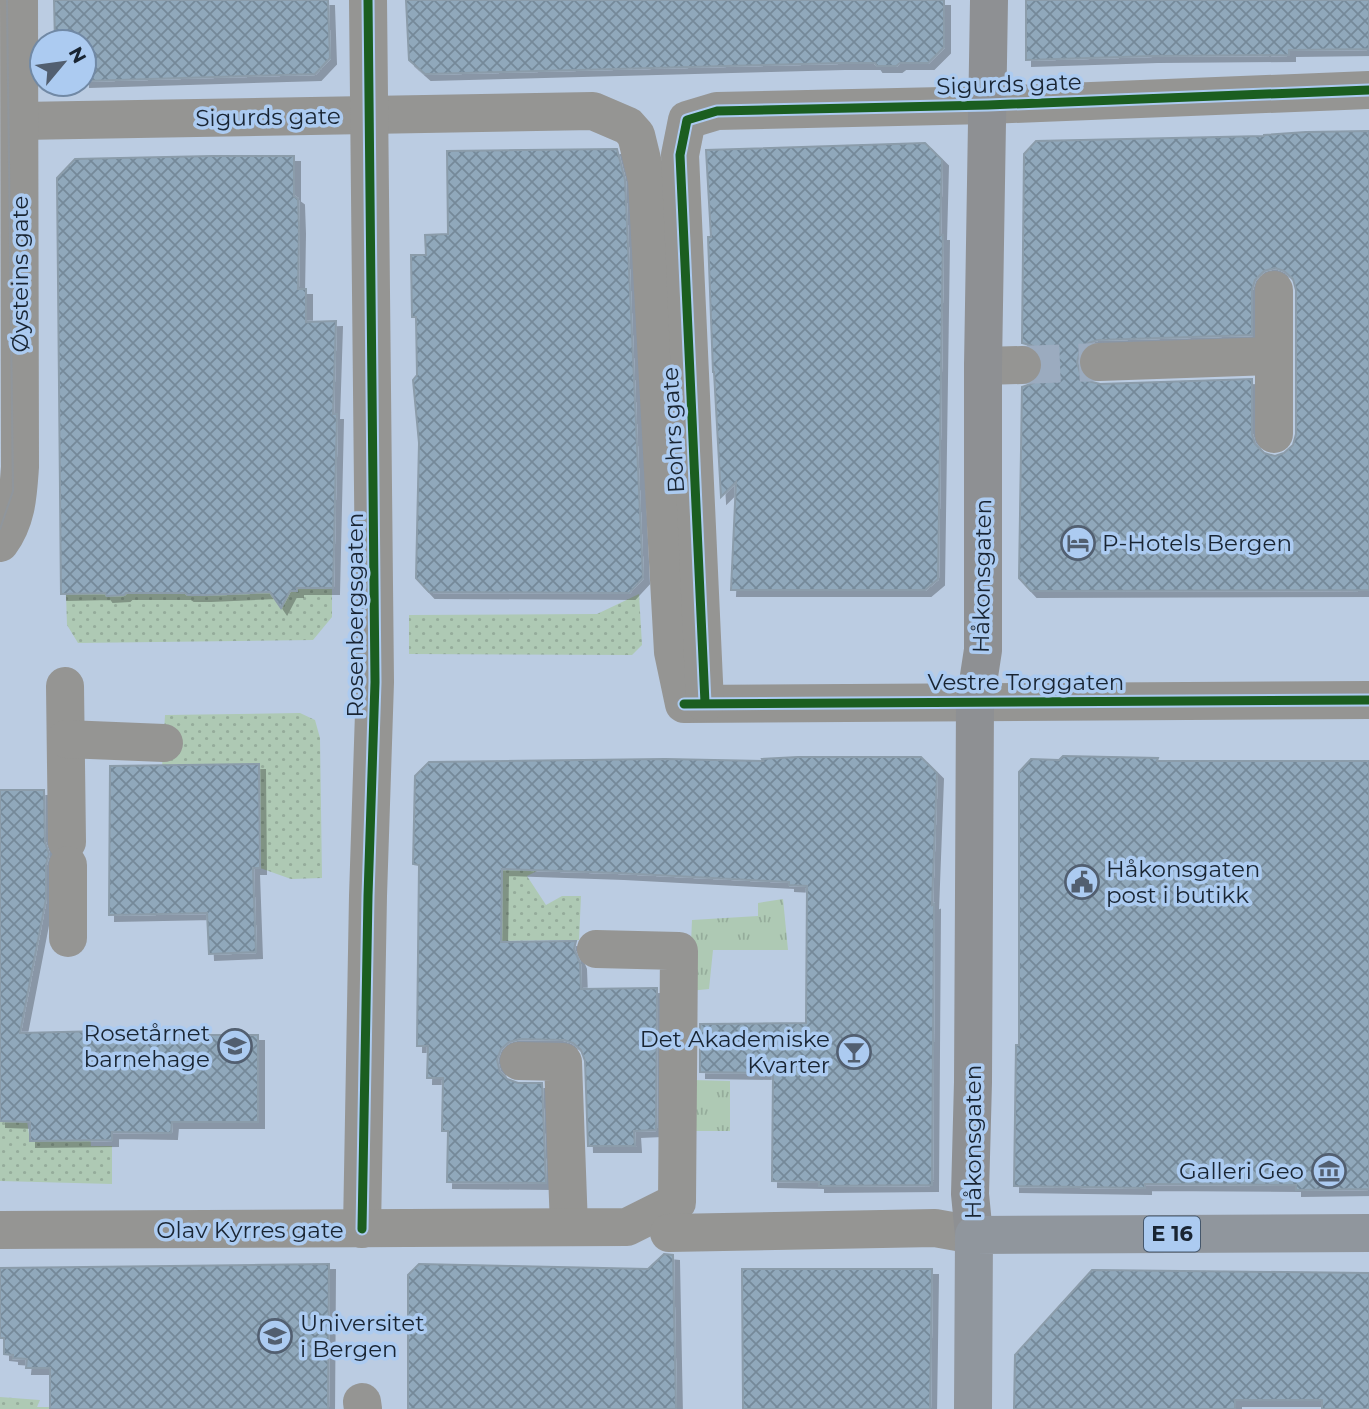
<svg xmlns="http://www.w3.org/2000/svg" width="1369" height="1409" viewBox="0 0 1369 1409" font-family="Montserrat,sans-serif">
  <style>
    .grass { fill: url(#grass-tufts) }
    .park { fill: url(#park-dots) }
    .building { fill: url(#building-cross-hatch); stroke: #8b9caa; stroke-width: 2; fill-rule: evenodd; filter: url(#shadow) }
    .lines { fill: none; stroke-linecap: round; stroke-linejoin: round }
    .minor-tunnel { stroke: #9babbf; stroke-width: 38; stroke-dasharray: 38 19; stroke-linecap: butt }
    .minor { stroke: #959593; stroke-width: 38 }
    .major { stroke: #8e9093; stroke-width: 38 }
    .highway { stroke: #90969d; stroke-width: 38 }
    .tram { stroke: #90969c; stroke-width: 2 }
    .cycleway-casing { stroke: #accbf1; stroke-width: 13 }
    .cycleway { stroke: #1b5e20; stroke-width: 9 }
    .labels { text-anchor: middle; stroke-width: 7; stroke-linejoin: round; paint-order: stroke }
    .shield { fill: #accbf1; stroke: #45576c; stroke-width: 2 }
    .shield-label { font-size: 21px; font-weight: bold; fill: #192533 }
    .street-label { font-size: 23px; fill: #192533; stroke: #accbf1 }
    .poi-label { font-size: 23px; fill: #192533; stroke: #accbf1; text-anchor: start }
  </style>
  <defs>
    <pattern id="grass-tufts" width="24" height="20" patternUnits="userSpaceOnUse" patternTransform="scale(1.75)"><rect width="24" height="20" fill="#aec9b4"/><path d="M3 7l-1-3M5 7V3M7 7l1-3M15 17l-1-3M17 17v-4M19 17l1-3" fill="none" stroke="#95ac9b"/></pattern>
    <pattern id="park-dots" width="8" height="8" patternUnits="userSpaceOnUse" patternTransform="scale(1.75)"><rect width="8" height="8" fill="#aec9b4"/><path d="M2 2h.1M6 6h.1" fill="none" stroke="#95ac9b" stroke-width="1.8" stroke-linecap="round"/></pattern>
    <pattern id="building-cross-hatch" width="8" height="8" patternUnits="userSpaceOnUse" patternTransform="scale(1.75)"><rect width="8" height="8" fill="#90a8bb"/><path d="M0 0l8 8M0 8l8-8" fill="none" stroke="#758999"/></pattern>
    <filter id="shadow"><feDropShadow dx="6" dy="6" stdDeviation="0" flood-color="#0004"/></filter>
  </defs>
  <rect width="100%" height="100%" fill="#bbcce2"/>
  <!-- grass -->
  <g class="grass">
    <polygon points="783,899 788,950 713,950 709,989 689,991 692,920 758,916 758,903"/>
    <polygon points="693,1080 730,1081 730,1131 692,1131"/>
  </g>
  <!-- park -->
  <g class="park">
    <path d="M332,587V617L313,640L78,643L67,625L66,594L105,593L107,596L124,595L126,593H184C196,598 250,590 268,589L272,594H289L292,588V591H296L297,588Z"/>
    <polygon points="639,594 642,645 632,655 409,654 409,615 597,614"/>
    <polygon points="300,713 315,720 320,738 322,878 291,879 260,868 259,764 162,767 165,715"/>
    <polygon points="472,858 539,870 527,876 546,905 562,896 581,896 579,940 496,941 498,893 502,893 502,879 498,879"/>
    <polygon points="0,1121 27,1121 30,1141 90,1131 91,1146 112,1146 112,1184 0,1181"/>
    <polygon points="0,1397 40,1400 37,1407 50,1407 50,1409 0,1409"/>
  </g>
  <!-- building -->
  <g class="building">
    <polygon points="54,0 328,0 330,58 315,74 84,81 84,42 55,42"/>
    <polygon points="406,0 944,0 944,47 928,63 900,63 896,66 877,66 875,63 839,63 425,74 409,60"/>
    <polygon points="1026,0 1369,0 1369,49 1289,50 1289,55 1152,56 1026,60"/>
    <path d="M1369,131V590L1031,591L1019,578L1022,387L1034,383L1041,375L1044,365L1040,353L1033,346L1022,343L1024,154L1036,141L1264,136V135L1306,132ZM1275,268L1284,271L1293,279L1296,290V434L1293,445L1284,453L1275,456L1264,453L1255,444L1252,434V379L1100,384L1088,381L1080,373L1077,362L1080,351L1088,343L1098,340L1252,335V290L1255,280L1264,271Z"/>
    <polygon points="925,143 942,160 940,235 943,235 938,579 925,590 731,590 736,482 721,497 714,372 713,372 708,237 711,237 706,150"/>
    <polygon points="617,149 625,180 643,578 629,593 429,592 416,578 419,443 413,380 417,375 416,317 412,317 411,255 426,255 425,235 448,234 447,151"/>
    <polygon points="212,156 294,156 294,196 298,199 299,228 298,289 306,289 306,322 336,321 333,414 337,414 333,588 297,588 297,591 290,591 281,608 270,592 205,595 188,595 185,593 126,593 124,595 107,596 105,593 61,594 57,178 75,159"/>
    <polygon points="1063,756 1158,758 1157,761 1369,761 1369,1189 1296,1190 1296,1185 1145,1184 1145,1188 1014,1186 1016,1045 1019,1045 1019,772 1031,759 1059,760"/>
    <polygon points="798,757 921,757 937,773 932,905 934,904 932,1185 819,1186 819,1182 772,1181 773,1073 700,1072 700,1024 806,1023 807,886 789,885 789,882 618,873 502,869 501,942 576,941 574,949 580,963 581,989 657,988 656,1130 634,1131 635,1146 588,1146 585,1061 581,1050 573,1043 564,1040 520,1039 509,1042 501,1049 497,1060 500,1072 507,1079 518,1083 542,1083 546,1183 447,1182 448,1131 442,1131 443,1078 427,1078 428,1046 417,1046 419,865 413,864 415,776 429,762 665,759 763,761 762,759"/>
    <polygon points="259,764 260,868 253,868 256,952 209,954 207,913 109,915 110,766"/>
    <polygon points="0,790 44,790 45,842 49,854 46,865 46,899 20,1033 103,1031 103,1040 174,1038 174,1035 258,1035 258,1122 172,1122 171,1133 112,1132 112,1140 30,1141 30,1122 0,1121"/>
    <polygon points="664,1254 673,1255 676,1409 408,1409 408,1275 419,1264 648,1269"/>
    <polygon points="329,1264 328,1409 50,1409 50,1368 26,1368 27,1359 13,1358 13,1355 4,1354 4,1338 0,1338 0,1268"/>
    <polygon points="742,1269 932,1269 930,1409 743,1409"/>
    <polygon points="1092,1270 1369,1273 1369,1409 1322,1409 1322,1400 1235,1400 1235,1409 1014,1409 1015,1355"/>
  </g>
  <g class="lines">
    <!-- minor-tunnel -->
    <polyline class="minor-tunnel" points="1022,365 1099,362"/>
    <!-- minor -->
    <g class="minor">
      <polyline points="20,121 593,111 628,126 636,135 647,180 673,652 684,704 1369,700"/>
      <polyline points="1099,362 1272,356"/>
      <polyline points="983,366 1022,365"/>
      <polyline points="1274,434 1274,290"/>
      <path d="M0,543C17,520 18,495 20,467L19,0"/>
      <polyline points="65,686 67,842"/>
      <polyline points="705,703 680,155 687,120 717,111 988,105 1369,90"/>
      <polyline points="66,739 164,743"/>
      <polyline points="68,938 68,865"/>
      <polyline points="519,1061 563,1062 569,1227"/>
      <polyline points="362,1229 368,896 375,682 368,0"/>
      <polyline points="0,1230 627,1227 677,1202 679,951 596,949"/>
      <polyline points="669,1233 935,1228 974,1235"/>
      <polyline points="362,1402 363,1409"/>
    </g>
    <!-- major -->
    <polyline class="major" points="974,1235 970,1194 973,1082 975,702 983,650 983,366 989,0"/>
    <!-- highway -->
    <polyline class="highway" points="973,1409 974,1235 1369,1233"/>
    <!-- tram -->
    <polyline class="tram" points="0,529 13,491 7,0"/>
    <!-- cycleway casing -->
    <g class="cycleway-casing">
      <g id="cycleway">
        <polyline points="705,703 680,155 687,120 717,111 988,105 1369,90"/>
        <polyline points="684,704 1369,700"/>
        <polyline points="362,1229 368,896 375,682 368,0"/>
      </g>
    </g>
    <!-- cycleway -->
    <use href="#cycleway" class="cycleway"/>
  </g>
  <!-- icons -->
  <defs>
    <g id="hotel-ring" transform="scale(1.75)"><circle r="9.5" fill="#accbf1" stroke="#525f70" stroke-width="1.5"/><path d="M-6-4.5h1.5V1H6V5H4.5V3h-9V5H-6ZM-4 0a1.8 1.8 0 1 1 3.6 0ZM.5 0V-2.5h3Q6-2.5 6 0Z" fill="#525f70"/></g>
    <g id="civic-ring" transform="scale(1.75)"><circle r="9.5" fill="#accbf1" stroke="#525f70" stroke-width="1.5"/><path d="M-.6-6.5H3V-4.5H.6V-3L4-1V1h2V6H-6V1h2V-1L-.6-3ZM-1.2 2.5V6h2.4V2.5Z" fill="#525f70"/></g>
    <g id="school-ring" transform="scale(1.75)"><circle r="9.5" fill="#accbf1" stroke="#525f70" stroke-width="1.5"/><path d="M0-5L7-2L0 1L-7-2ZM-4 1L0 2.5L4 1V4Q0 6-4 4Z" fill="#525f70"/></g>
    <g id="bar-ring" transform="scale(1.75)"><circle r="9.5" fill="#accbf1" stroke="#525f70" stroke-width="1.5"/><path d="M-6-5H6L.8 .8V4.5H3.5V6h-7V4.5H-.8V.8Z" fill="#525f70"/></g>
    <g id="museum-ring" transform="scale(1.75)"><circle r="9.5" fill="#accbf1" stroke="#525f70" stroke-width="1.5"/><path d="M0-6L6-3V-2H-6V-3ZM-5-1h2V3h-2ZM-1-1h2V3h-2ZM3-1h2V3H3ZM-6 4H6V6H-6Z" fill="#525f70"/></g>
    <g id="university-ring" transform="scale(1.75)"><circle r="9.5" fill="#accbf1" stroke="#525f70" stroke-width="1.5"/><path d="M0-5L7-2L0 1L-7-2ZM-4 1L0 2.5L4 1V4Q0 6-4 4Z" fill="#525f70"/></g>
  </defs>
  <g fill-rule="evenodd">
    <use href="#hotel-ring" x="1078" y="543"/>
    <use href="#civic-ring" x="1082" y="882"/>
    <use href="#school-ring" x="235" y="1046"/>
    <use href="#bar-ring" x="854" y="1052"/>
    <use href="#museum-ring" x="1329" y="1171"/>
    <use href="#university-ring" x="275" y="1336"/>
  </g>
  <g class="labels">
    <!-- shield labels -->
    <rect class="shield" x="1144" y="1216.5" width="56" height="35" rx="5"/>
    <g class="shield-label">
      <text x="1172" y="1241">E 16</text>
    </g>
    <!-- street labels -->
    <g class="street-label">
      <text transform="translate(1009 84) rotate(-2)" y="8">Sigurds gate</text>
      <text transform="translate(268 117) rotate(-1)" y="8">Sigurds gate</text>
      <text transform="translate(20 274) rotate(-90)" y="8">Øysteins gate</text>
      <text transform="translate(673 430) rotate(-93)" y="8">Bohrs gate</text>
      <text transform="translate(982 576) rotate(-89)" y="8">Håkonsgaten</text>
      <text transform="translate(355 615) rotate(-90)" y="8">Rosenbergsgaten</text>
      <text x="1026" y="690">Vestre Torggaten</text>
      <text transform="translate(973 1142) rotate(-90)" y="8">Håkonsgaten</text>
      <text x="250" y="1238">Olav Kyrres gate</text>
    </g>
    <!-- poi labels -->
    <g class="poi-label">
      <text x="1102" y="551">P-Hotels Bergen</text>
      <text x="1106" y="877">Håkonsgaten<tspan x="1106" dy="26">post i butikk</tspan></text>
      <text x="210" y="1041" text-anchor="end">Rosetårnet<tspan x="210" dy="26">barnehage</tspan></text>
      <text x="830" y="1047" text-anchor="end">Det Akademiske<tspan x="830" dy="26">Kvarter</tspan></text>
      <text x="1304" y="1179" text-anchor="end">Galleri Geo</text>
      <text x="300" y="1331">Universitet<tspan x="300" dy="26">i Bergen</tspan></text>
    </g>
  </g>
  <!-- north arrow -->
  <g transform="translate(63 63) rotate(61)"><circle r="33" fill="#accbf1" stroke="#7189a5" stroke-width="2"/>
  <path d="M0-5L12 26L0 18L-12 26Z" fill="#525f70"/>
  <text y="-10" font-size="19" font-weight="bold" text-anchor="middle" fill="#192533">N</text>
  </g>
</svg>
